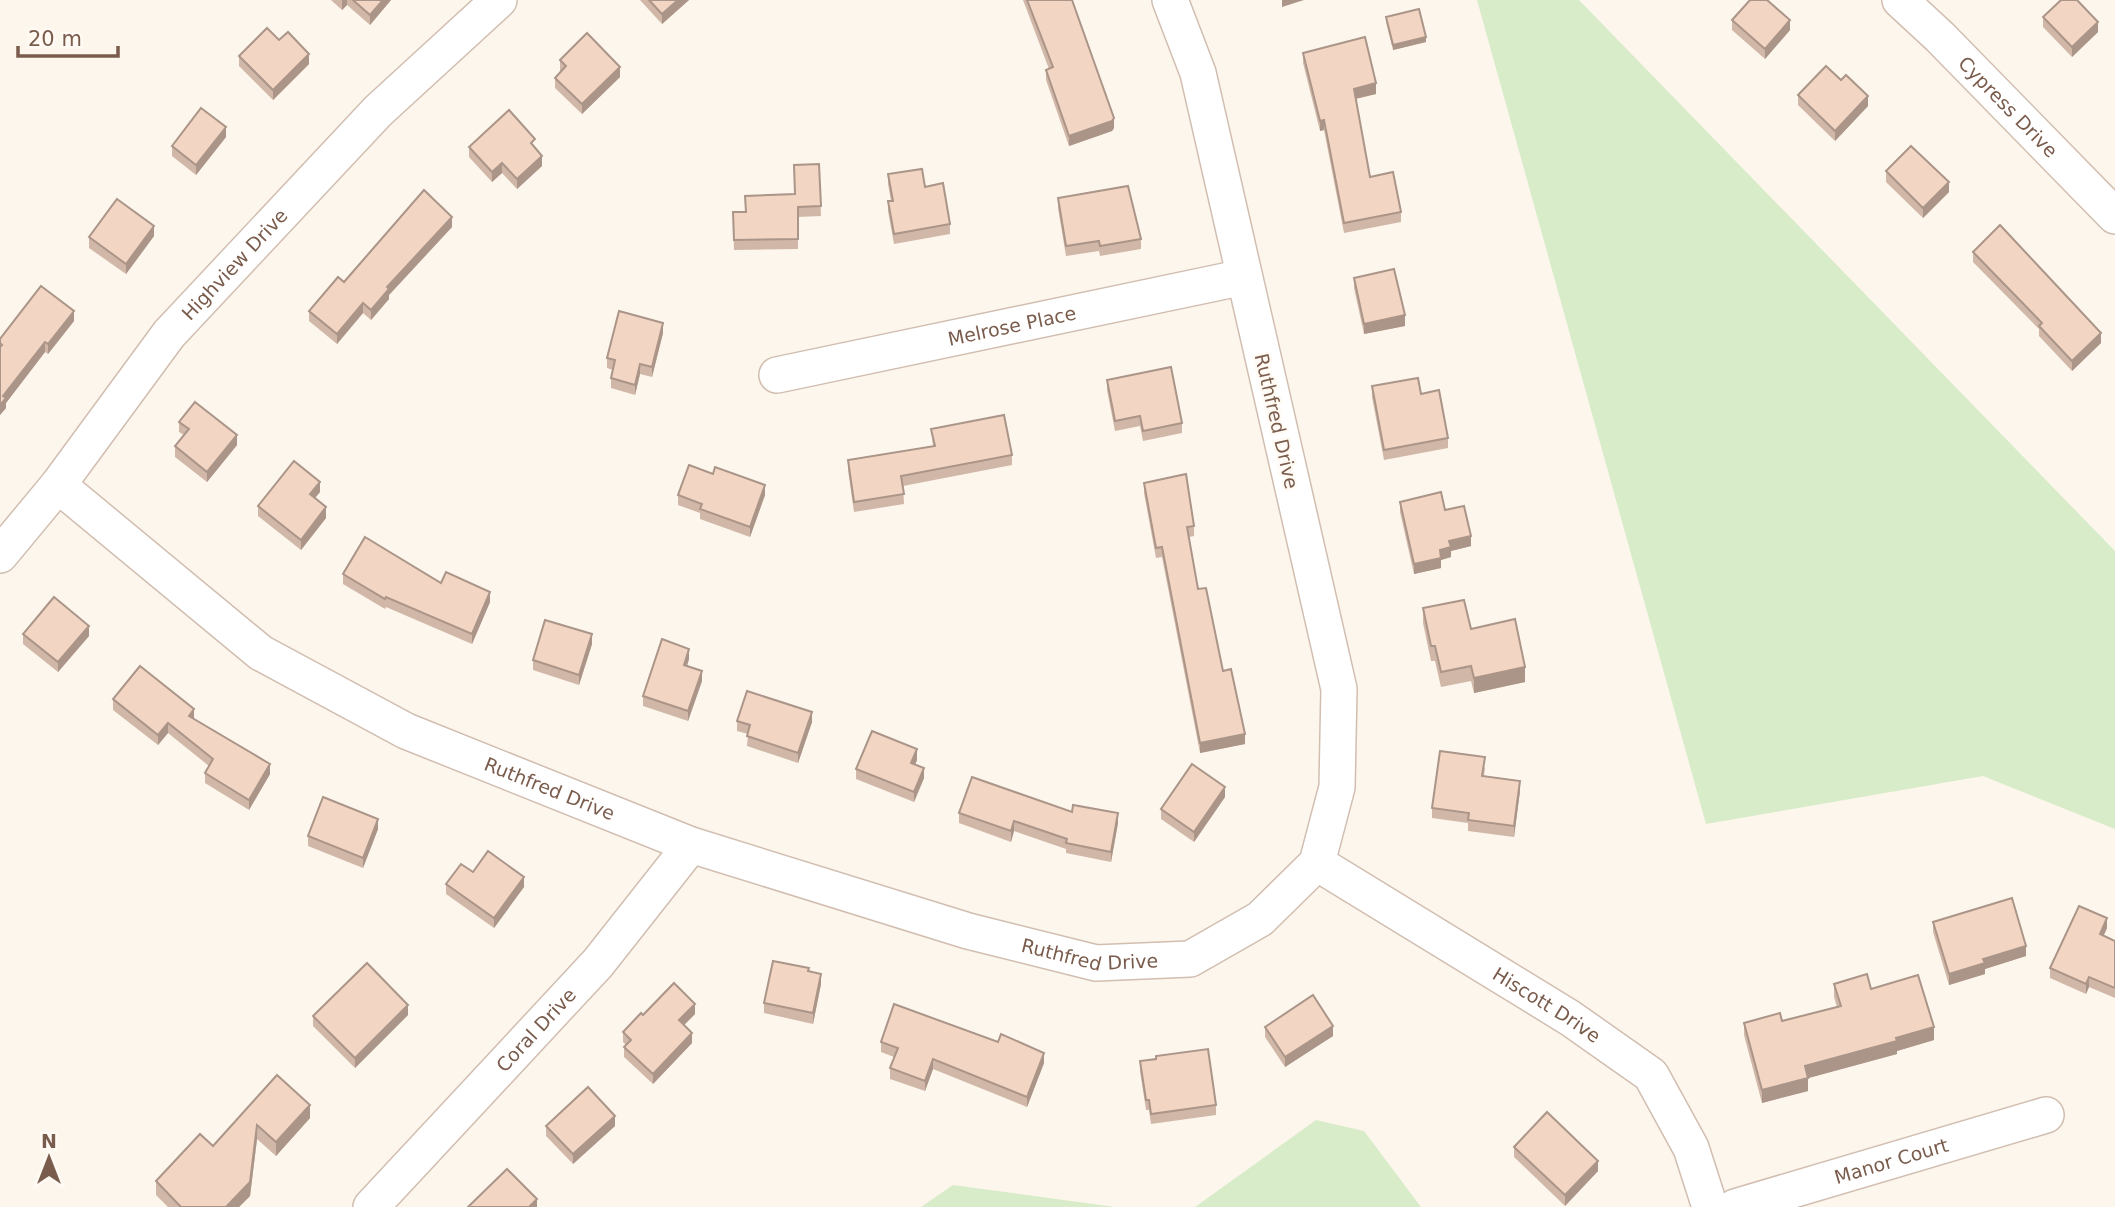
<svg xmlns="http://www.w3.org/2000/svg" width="2115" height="1207" viewBox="0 0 2115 1207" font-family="'DejaVu Sans',sans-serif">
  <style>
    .green { fill: #d8ecc9 }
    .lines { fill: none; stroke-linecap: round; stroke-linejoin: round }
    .minor-casing { stroke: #d1beb0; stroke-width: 38 }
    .minor { stroke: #fff; stroke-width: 35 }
    .wall { fill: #d1b7a8 }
    .shaded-wall { fill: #aa9588 }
    .building { fill: #f3d5c3; stroke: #aa9588; stroke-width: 2 }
    .labels { text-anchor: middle; stroke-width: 5; stroke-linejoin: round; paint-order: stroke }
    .street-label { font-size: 19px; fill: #7a5c4d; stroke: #fffaf3 }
  </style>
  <rect width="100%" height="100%" fill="#fdf6ec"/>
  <!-- green -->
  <g class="green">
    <polygon points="1477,0 1579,0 2115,551 2115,829 1983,776 1706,824"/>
    <polygon points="1316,1120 1364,1131 1421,1207 1195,1207"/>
    <polygon points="953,1185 1115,1207 921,1207"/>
  </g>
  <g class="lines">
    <!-- minor casing -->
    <g class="minor-casing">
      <g id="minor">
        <path id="s1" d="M1900,0L1940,37L2115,216"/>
        <path id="s2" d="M777,375L1244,277"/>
        <path id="s3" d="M58,485L261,653L406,731L691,845L968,931L1096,963L1190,959L1260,919L1317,863L1337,787L1339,689L1198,73L1170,0"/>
        <path id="s4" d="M0,555L58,485L169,334L378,111L499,0"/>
        <path id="s5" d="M1317,863L1570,1018L1651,1075L1691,1148L1710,1207"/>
        <path id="s6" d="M371,1207L598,963L691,845"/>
        <path id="s7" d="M1735,1207L2046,1115"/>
      </g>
    </g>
    <!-- minor -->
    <use href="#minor" class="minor"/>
  </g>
  <!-- wall -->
  <g class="wall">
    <polygon points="331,0 391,0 370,25 347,5 342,10"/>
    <polygon points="640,0 689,0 662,24"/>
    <polygon points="1023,0 1072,0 1114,128 1112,131 1069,146 1046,80 1046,70 1049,69"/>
    <polygon points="1386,17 1426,42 1393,50 1386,22"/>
    <polygon points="2043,17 2098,32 2072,57 2043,27"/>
    <polygon points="1732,20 1790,30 1765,59 1732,30"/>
    <polygon points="1303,53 1376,94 1356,99 1370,177 1401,212 1401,222 1344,233 1324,130 1320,131 1303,63"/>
    <polygon points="239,56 309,64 273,100 239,66"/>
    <polygon points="560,60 620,77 582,114 555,88 555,78 561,72 560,70"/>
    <polygon points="1798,95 1868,106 1835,141 1798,105"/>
    <polygon points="226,137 196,175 172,156 172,146"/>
    <polygon points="469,147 535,148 542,166 517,189 502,173 492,182 469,157"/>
    <polygon points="819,164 821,216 798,217 798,249 734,250 733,212 745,212 795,194"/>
    <polygon points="1886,171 1949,192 1923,218 1886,182"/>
    <polygon points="888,174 925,187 950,224 950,234 894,244 888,211 888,201 891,201 888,184"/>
    <polygon points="1058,198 1141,239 1141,249 1100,256 1099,251 1066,256 1058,208"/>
    <polygon points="452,227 389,295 389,299 371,320 363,313 337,344 309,321 309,311 344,282"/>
    <polygon points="154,236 126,274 89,248 89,237"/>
    <polygon points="1973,252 2101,343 2072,371 2039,336 2039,329 1973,262"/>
    <polygon points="1354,278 1405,326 1364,334 1354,288"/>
    <polygon points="74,321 48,354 45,352 6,403 6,408 0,415 0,339"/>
    <polygon points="663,333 652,377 640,374 635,395 611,388 611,378 613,370 607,368 607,358"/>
    <polygon points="1107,380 1182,423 1182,433 1143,441 1140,426 1115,431 1107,390"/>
    <polygon points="1372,386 1421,394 1448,438 1448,448 1384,460 1372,397"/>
    <polygon points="179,422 237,445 207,482 175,457 175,446 184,435 179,432"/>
    <polygon points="931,429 1012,455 1012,465 903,486 904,504 854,512 848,470 848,460 933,446"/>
    <polygon points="713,474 765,495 750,537 700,519 700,513 678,505 678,495"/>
    <polygon points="1144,483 1194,526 1194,536 1189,537 1198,589 1245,744 1200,753 1162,557 1156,558 1144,493"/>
    <polygon points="320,492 315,498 326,518 301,550 258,516 258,506"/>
    <polygon points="1400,502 1445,510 1471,546 1451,551 1451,557 1441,560 1441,568 1414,574 1400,512"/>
    <polygon points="343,574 490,602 472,644 386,607 385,609 343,584"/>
    <polygon points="1423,608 1471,629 1525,682 1474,693 1471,681 1441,687 1435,661 1431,661 1423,623"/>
    <polygon points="23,634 89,636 58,672 23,644"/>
    <polygon points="592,644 579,685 533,670 533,660"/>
    <polygon points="689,659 687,666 702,681 688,721 643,706 643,696"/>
    <polygon points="113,699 194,719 270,774 249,810 205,783 205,773 209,766 168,733 158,745 113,710"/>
    <polygon points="737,721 812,722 798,763 747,746 748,734 737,731"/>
    <polygon points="917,760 915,765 924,778 914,802 856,779 856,769"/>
    <polygon points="1485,767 1484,777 1520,791 1514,837 1468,831 1468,823 1432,818 1432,808"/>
    <polygon points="1225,797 1194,842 1161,819 1161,809"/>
    <polygon points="1072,812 1118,823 1111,862 1066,853 1066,849 1014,831 1011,842 959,823 959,813"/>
    <polygon points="378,829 363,868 308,846 308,836"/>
    <polygon points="473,872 524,887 494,928 446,894 446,884"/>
    <polygon points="1933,922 2026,956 1985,969 1985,974 1949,985 1933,932"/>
    <polygon points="2107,928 2103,936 2115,941 2115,998 2089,987 2086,994 2050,978 2050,968"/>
    <polygon points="821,984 813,1024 764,1013 764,1003"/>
    <polygon points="1834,984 1871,989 1934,1040 1897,1051 1897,1054 1808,1078 1808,1091 1762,1103 1744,1035 1744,1023 1782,1021 1837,1007 1834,997"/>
    <polygon points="695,1014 684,1025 692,1043 653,1084 624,1057 624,1047 626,1045 623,1042 623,1032 643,1015"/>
    <polygon points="408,1015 355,1068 313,1026 313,1016"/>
    <polygon points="1265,1027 1333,1036 1285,1067 1265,1037"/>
    <polygon points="881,1042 1044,1063 1027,1107 933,1069 925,1091 890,1079 890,1068 894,1057 881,1052"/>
    <polygon points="1140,1061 1216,1105 1216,1115 1151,1124 1149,1110 1146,1110 1140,1071"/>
    <polygon points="277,1075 310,1118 276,1156 257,1139 250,1196 239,1207 168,1207 156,1195 156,1181 213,1146"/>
    <polygon points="546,1126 615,1126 573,1164 546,1136"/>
    <polygon points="1514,1147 1598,1171 1565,1206 1514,1157"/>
  </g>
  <!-- shaded-wall -->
  <g class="shaded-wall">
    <polygon points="342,0 347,0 347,5 342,10"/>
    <polygon points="383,0 391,0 370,25 370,15"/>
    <polygon points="678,0 689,0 662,24 662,14"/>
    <polygon points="1282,0 1304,0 1282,7"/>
    <polygon points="1790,20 1790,30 1765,59 1765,49"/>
    <polygon points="2098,22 2098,32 2072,57 2072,47"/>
    <polygon points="1426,37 1426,42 1393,50 1393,45"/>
    <polygon points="309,54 309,64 273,100 273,90"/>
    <polygon points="620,67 620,77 582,114 582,104"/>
    <polygon points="1376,83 1376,94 1354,99 1354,89"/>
    <polygon points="1868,96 1868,106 1835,141 1835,131"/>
    <polygon points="1114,118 1114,128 1112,131 1069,146 1069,136"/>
    <polygon points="1324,120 1324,130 1320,131 1320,121"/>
    <polygon points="226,127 226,137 196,175 196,165"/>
    <polygon points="542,156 542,166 517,189 517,179"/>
    <polygon points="502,163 502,173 492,182 492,172"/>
    <polygon points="1949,182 1949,192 1923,218 1923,208"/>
    <polygon points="452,217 452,227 389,295 389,299 371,320 371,310 387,287"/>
    <polygon points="154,226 154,236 126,274 126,264"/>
    <polygon points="363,303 363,313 337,344 337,334"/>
    <polygon points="74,311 74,321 48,354 48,344"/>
    <polygon points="1405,315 1405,326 1364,334 1364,324"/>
    <polygon points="663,323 663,333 652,377 652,367"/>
    <polygon points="2101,333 2101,343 2072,371 2072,361"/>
    <polygon points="45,342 45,352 6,403 6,408 0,415 0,405 3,396"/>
    <polygon points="640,364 640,374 635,395 635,385"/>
    <polygon points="237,435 237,445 207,482 207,472"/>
    <polygon points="320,482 320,492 310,504 310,494"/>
    <polygon points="765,485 765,495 750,537 750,527"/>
    <polygon points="326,507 326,518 301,550 301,540"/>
    <polygon points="1471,536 1471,546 1451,551 1451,557 1441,560 1441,568 1414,574 1414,564 1449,541"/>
    <polygon points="490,592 490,602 472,644 472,634"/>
    <polygon points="89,626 89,636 58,672 58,662"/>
    <polygon points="592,634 592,644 579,685 579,675"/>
    <polygon points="689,649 689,659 684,675 684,665"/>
    <polygon points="1525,667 1525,682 1474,693 1474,678"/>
    <polygon points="702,671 702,681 688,721 688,711"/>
    <polygon points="194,709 194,719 189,716"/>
    <polygon points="812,712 812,722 798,763 798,753"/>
    <polygon points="168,723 168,733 158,745 158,735"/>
    <polygon points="1245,734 1245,744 1200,753 1200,743"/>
    <polygon points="917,749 917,760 911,773 911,763"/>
    <polygon points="270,764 270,774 249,810 249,800"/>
    <polygon points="924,768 924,778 914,802 914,792"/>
    <polygon points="1520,781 1520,791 1514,837 1514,826"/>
    <polygon points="1225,787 1225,797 1194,842 1194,832"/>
    <polygon points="1118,813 1118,823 1111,862 1111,852"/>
    <polygon points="378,819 378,829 363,868 363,858"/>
    <polygon points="1014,821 1014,831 1011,842 1011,831"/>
    <polygon points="524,877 524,887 494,928 494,918"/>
    <polygon points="2107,918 2107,928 2100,944 2100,934"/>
    <polygon points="2026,946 2026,956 1985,969 1985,974 1949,985 1949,974 1983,959"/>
    <polygon points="821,974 821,984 813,1024 813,1013"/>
    <polygon points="2089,977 2089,987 2086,994 2086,984"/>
    <polygon points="695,1004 695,1014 679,1030 679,1020"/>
    <polygon points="408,1005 408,1015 355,1068 355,1058"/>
    <polygon points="1333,1026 1333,1036 1285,1067 1285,1057"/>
    <polygon points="1934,1027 1934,1040 1897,1051 1897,1054 1805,1079 1805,1066"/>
    <polygon points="692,1033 692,1043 653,1084 653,1074"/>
    <polygon points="1044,1053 1044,1063 1027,1107 1027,1097"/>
    <polygon points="933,1059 933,1069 925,1091 925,1081"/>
    <polygon points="1808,1078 1808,1091 1762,1103 1762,1090"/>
    <polygon points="310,1105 310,1118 276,1156 276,1142"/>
    <polygon points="615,1116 615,1126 573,1164 573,1154"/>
    <polygon points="257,1125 257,1139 250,1196 239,1207 226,1207"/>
    <polygon points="1598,1161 1598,1171 1565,1206 1565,1195"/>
    <polygon points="537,1199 537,1207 529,1207"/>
  </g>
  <!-- building -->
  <g class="building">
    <polygon points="353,0 383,0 370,15"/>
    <polygon points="649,0 678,0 662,14"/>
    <polygon points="1027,0 1072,0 1114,118 1112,121 1069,136 1046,70 1053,67"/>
    <polygon points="1750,0 1767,0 1790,20 1765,49 1732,20"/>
    <polygon points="2061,0 2077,0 2098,22 2072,47 2043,17"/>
    <polygon points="1419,9 1426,37 1393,45 1386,17"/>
    <polygon points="267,28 279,40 288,32 309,54 273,90 239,56"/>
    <polygon points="587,33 620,67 582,104 555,78 566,66 560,60"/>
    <polygon points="1365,37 1376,83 1354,89 1370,177 1393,172 1401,212 1344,223 1324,120 1320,121 1303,53"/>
    <polygon points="1826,66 1841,80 1846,75 1868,96 1835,131 1798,95"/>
    <polygon points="201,108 226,127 196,165 172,146"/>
    <polygon points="509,110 535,139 531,143 542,156 517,179 502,163 492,172 469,147"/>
    <polygon points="1911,146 1949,182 1923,208 1886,171"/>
    <polygon points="819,164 821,206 798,207 798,239 734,240 733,212 746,212 745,196 795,194 794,165"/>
    <polygon points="922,169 925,187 943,183 950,224 894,234 888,201 893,201 888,174"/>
    <polygon points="1128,186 1141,239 1100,246 1099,241 1066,246 1058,198"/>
    <polygon points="424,190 452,217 387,287 389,289 371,310 363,303 337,334 309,311 338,277 344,282"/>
    <polygon points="117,199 154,226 126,264 89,237"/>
    <polygon points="2000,225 2101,333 2072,361 2039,326 2042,323 1973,252"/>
    <polygon points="1394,269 1405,315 1364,324 1354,278"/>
    <polygon points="41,286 74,311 48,344 45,342 3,396 6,398 0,405 0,347 2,345 0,343 0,339"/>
    <polygon points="619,311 663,323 652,367 640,364 635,385 611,378 615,360 607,358"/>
    <polygon points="1171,367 1182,423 1143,431 1140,416 1115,421 1107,380"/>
    <polygon points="1418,378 1421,394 1439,390 1448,438 1384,450 1372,386"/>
    <polygon points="195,402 237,435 207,472 175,446 189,429 179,422"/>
    <polygon points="1004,415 1012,455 901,476 904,494 854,502 848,460 935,446 931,429"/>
    <polygon points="294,461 320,482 310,494 326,507 301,540 258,506"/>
    <polygon points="689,465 713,474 715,467 765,485 750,527 700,509 702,504 678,495"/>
    <polygon points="1186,474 1194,526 1187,527 1198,589 1206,588 1223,671 1231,669 1245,734 1200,743 1162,547 1156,548 1144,483"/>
    <polygon points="1441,492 1445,510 1464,506 1471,536 1449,541 1451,547 1440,550 1441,558 1414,564 1400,502"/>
    <polygon points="365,537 441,583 446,572 490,592 472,634 386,597 385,599 343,574"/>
    <polygon points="54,597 89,626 58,662 23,634"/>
    <polygon points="1464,600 1471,629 1515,619 1525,667 1474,678 1471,666 1441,672 1435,646 1431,646 1423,608"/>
    <polygon points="545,620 592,634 579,675 533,660"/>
    <polygon points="662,639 689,649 684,665 702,671 688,711 643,696"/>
    <polygon points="140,666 194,709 189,716 270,764 249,800 205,773 213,759 168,723 158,735 113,699"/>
    <polygon points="747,691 812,712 798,753 747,736 750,725 737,721"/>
    <polygon points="872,731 917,749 911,763 924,768 914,792 856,769"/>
    <polygon points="1440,751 1485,757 1482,776 1520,781 1514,826 1468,820 1469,813 1432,808"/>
    <polygon points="1192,764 1225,787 1194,832 1161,809"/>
    <polygon points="972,777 1072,812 1073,805 1118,813 1111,852 1066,843 1067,839 1014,821 1011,831 959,813"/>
    <polygon points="323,797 378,819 363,858 308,836"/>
    <polygon points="488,851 524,877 494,918 446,884 461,864 473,872"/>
    <polygon points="2012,898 2026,946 1983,959 1985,963 1949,974 1933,922"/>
    <polygon points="2079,906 2107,918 2100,934 2115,941 2115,988 2089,977 2086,984 2050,968"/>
    <polygon points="773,961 809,968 808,971 821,974 813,1013 764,1003"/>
    <polygon points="367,963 408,1005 355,1058 313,1016"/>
    <polygon points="1867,974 1871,989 1918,975 1934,1027 1896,1038 1897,1041 1805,1066 1808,1078 1762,1090 1744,1023 1780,1013 1782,1021 1841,1006 1834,984"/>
    <polygon points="674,983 695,1004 679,1020 692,1033 653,1074 624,1047 631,1040 623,1032 641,1013 643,1015"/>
    <polygon points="1313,995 1333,1026 1285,1057 1265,1027"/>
    <polygon points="894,1004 998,1042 1001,1034 1044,1053 1027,1097 933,1059 925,1081 890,1068 898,1048 881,1042"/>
    <polygon points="1208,1049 1216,1105 1151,1114 1149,1100 1146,1100 1140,1061 1156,1059 1156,1056"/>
    <polygon points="277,1075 310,1105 276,1142 257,1125 250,1182 226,1207 181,1207 156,1181 200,1134 213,1146"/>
    <polygon points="588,1087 615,1116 573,1154 546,1126"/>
    <polygon points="1547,1112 1598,1161 1565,1195 1514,1147"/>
    <polygon points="507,1169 537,1199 529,1207 468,1207"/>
  </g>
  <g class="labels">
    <!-- street labels -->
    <g class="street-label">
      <text dy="7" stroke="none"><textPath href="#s1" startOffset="152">Cypress Drive</textPath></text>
      <text dy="7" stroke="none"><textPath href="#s4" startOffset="374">Highview Drive</textPath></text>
      <text dy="7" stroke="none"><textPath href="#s2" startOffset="240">Melrose Place</textPath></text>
      <text transform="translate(1277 421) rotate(77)" y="7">Ruthfred Drive</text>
      <text dy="7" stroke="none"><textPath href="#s3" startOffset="583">Ruthfred Drive</textPath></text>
      <text dy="7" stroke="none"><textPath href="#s3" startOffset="1150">Ruthfred Drive</textPath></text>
      <text dy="7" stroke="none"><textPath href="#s5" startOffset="270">Hiscott Drive</textPath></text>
      <text dy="7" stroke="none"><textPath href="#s6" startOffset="242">Coral Drive</textPath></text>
      <text dy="7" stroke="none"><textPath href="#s7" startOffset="163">Manor Court</textPath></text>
    </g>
  </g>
  <!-- north arrow -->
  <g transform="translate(49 1158)" stroke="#fffaf3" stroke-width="5" paint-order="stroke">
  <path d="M0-5L12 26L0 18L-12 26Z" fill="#7a5c4d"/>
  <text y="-10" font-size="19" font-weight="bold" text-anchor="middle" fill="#7a5c4d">N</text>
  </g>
  <!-- scale -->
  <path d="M18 46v10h100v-10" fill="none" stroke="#7a5c4d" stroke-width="3.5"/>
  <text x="28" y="46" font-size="21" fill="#7a5c4d" stroke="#fffaf3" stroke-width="5" paint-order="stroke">20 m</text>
</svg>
